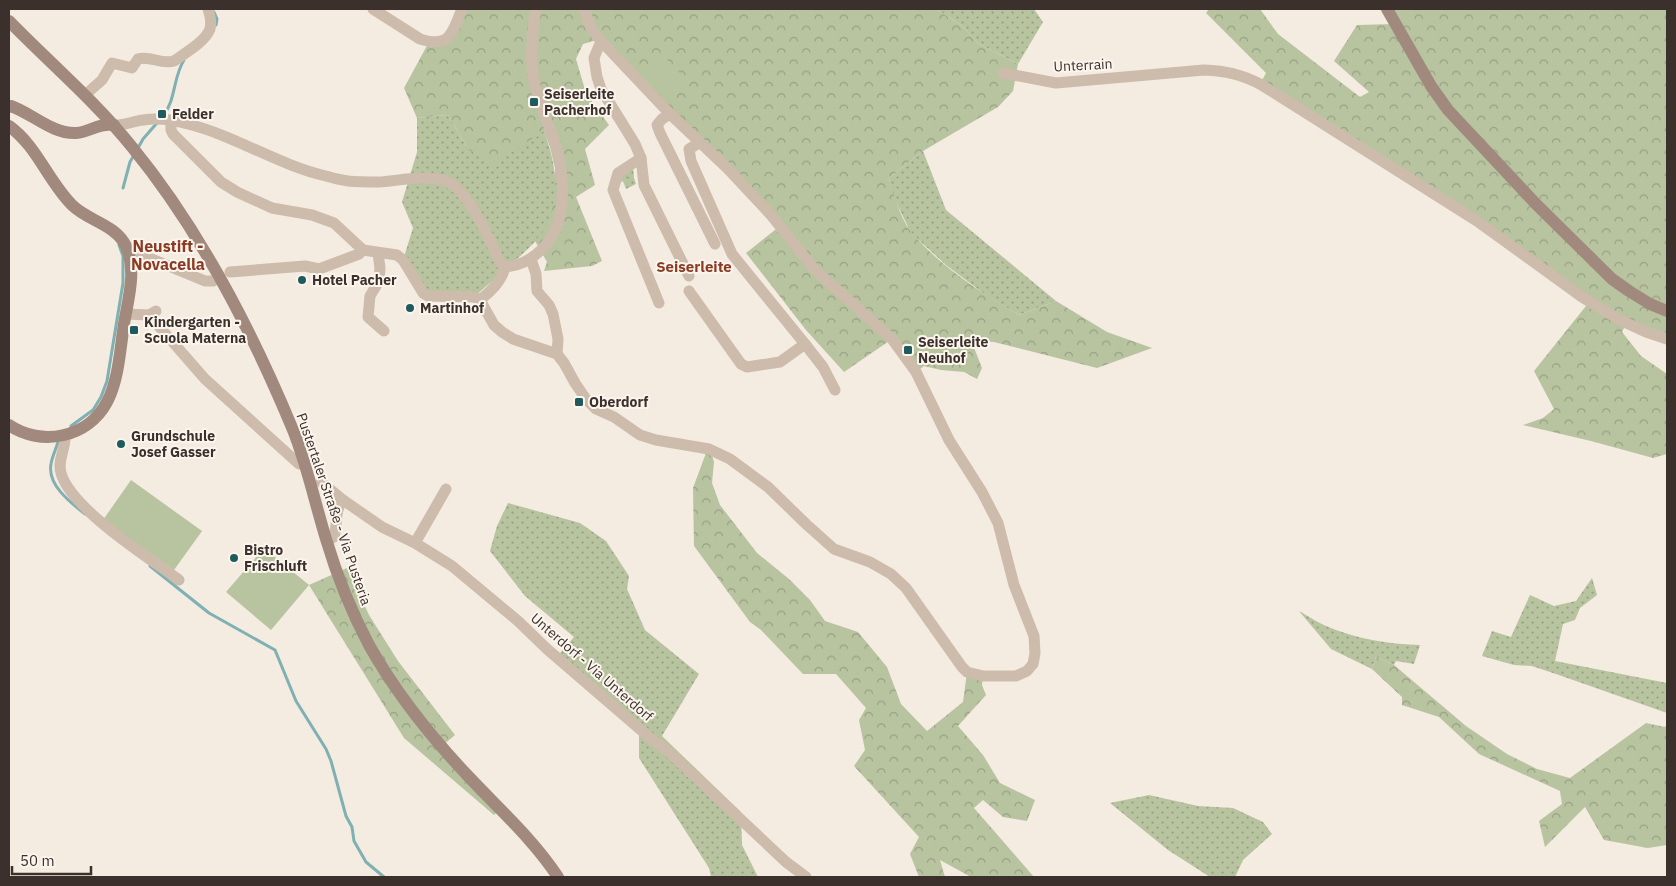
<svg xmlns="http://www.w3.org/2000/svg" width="1676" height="886" viewBox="0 0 1676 886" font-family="'IBM Plex Sans',sans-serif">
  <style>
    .green { fill: url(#green-dots) }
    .forest { fill: url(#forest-crowns) }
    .pitch { fill: #b8c4a0 }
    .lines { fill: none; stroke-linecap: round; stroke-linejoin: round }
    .stream { stroke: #7fb0b2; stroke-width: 3 }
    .street { stroke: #cdbbac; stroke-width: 11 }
    .secondary { stroke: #a18a7d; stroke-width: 12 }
    .poi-dot { fill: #1f5a5e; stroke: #fbf5ee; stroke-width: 2 }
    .labels { text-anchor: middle; stroke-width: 4; stroke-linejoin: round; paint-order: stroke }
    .street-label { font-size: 14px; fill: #3b302b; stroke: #fbf5ee }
    .poi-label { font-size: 14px; font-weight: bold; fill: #3b302b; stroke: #fbf5ee; text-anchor: start }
    .neighbourhood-label { font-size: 15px; font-weight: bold; fill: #8c3b22; stroke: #fbf5ee }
    .quarter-label { font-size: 16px; font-weight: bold; fill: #8c3b22; stroke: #fbf5ee }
  </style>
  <defs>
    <pattern id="green-dots" width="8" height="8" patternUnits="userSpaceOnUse" patternTransform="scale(1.25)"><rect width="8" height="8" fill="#b8c4a0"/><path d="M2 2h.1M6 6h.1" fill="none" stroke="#97a083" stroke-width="1.8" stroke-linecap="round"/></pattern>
    <pattern id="forest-crowns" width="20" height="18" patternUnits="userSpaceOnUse" patternTransform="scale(1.25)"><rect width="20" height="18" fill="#b8c4a0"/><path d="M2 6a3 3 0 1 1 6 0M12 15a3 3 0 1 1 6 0" fill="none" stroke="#97a083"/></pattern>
  </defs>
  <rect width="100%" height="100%" fill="#f4ebe1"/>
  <!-- green -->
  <g class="green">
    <polygon points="936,9 1034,9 1043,22 1018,64 979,44 961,25"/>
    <path d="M448,115L468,149L544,131C554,158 561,192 551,221C544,239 490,282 474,297L428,296L403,260L413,228L402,202L417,152V118Z"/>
    <polygon points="923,151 946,210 1056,301 1019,315 987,296 946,265 911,233 893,196 889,178"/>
    <polygon points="633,166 634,178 636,184 626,189 623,181 619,183 621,175"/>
    <polygon points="508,503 580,523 606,541 629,576 627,589 645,630 699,674 662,736 741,812 742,845 758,877 711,877 709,868 639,758 639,733 555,659 574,637 525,596 490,551 497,526"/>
    <polygon points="1592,578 1597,595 1580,608 1575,620 1563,624 1555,661 1667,683 1667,713 1556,674 1532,666 1514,665 1482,656 1492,631 1511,637 1530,595 1554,606 1576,601"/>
    <path d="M1299,611C1308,616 1317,622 1326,626C1356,639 1388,644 1420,645L1414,664L1396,661L1394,665L1376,657L1372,669L1331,649Z"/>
    <polygon points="1149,795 1198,806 1233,808 1263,822 1272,834 1243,860 1235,877 1210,877 1168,850 1110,803"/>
  </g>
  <!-- forest -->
  <g class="forest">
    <path d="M462,9H936L961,25L979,44L1018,64L1013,91L998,107L923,151L889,178C893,194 902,222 913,234C942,268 982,293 1019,315L1056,301L1107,332L1152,348L1097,368L994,342L971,340L982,368L977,379L964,372L941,370L924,366L916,372L892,339L844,372L806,330L746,253L780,226L604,38L583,44L576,59L586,93L609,125L585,149L595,185L576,197L602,261L592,266L544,271L547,262L535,241L550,223L555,190V168L550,147L544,131L491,166L468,149L448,115L417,118L404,88L429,42H442Z"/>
    <polygon points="1209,9 1260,9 1278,34 1360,97 1369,92 1334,61 1357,25 1395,24 1387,9 1667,9 1667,345 1625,326 1622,332 1641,356 1667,374 1667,454 1653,458 1591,441 1523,425 1543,418 1554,409 1534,371 1590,301 1260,84 1266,73 1206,13"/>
    <polygon points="709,445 714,462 712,483 720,505 757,553 789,579 810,600 825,621 858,632 887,667 901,704 927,731 963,702 967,672 983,676 982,685 986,695 958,726 983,755 1000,783 1035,800 1027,821 1003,817 983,800 974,808 1034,877 971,877 940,860 945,877 919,877 910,854 919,837 854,766 865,750 859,720 866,708 836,674 803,674 761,630 750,622 694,546 693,488"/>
    <polygon points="347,568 369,615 398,661 455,735 437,750 497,812 494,815 404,738 309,585"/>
    <polygon points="1376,657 1394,665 1466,726 1507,754 1537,769 1570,778 1646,723 1665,727 1667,724 1667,845 1648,848 1604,840 1585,807 1545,847 1539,821 1562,804 1560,791 1479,754 1439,717 1402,705 1402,697 1372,669"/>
  </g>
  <!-- pitch -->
  <g class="pitch">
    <polygon points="661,53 685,79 668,95 644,69"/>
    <polygon points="131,480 202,531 174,570 103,520"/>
    <polygon points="264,548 309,585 271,630 226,592"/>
  </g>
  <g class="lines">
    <!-- stream -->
    <g class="stream">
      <polyline points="214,12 217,19 216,25"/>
      <path d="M163,116C176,100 173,77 184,60"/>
      <polyline points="138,148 143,139 157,123"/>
      <polyline points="123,188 130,162 134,155"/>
      <polyline points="71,426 93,410 101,397 107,381 123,283 123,256 119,245"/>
      <path d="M58,442C56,449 52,457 51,464C47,485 71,503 85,514"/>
      <polyline points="150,566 209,613 275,650 296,701 326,749 331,761 346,816 352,827 354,841 366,862 384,877"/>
    </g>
    <!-- street -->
    <g class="street">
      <path d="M373,9L420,39C451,49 452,32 462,9"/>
      <polyline points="601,41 594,58 597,77 601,89 635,144 641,158"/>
      <path d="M1003,73L1056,83L1204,70C1226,71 1240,74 1260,84L1477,221L1582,297L1620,320L1646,332L1667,339"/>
      <path d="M85,95L102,80L112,63L132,68L138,59C150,55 161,65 174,61C185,53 205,42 210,29C212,22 210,15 208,9"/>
      <polyline points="670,114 662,119 657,125 660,133 715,244"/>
      <polyline points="171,121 171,130 173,134 221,182 237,192 272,208 312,215 334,223 363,250 397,255 403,260 423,293 428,296 474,297 480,300 494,325 502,332 513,339 557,354 564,363 575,383 586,399 596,409 614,417 640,435 656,440 709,449 730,459 768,487 806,524 834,549 870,562 891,574 906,588 962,667 967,672 983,676 1016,676 1027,671 1033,664 1035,653 1034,636 1014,585 998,523 982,492 949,440 916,372 892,339 815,270 771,215 728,169 670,114 601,41 591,28 584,9"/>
      <path d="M114,125C124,126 133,121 143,120C157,118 174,120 188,124C236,136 278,165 326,176C333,178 341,180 348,181C358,182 369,182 379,182C399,181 435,172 453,185C472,199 490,240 500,262L505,267C521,266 535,257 545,246C568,220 565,174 555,143C548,122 538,103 534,81C529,58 532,32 536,9"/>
      <polyline points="378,253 380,268 379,281 370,296 368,317 384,331"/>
      <polyline points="129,257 142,255 205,281 213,281"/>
      <polyline points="531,259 536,274 537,291 549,305 553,314 558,339 557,354"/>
      <polyline points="230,272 305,266 319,269 359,254 363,250"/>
      <polyline points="689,291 741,364 747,367 780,362 805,344 732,254 691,161 689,149 699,143"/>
      <path d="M480,300C491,291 502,281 505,267"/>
      <polyline points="659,303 613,190 618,173 641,158 644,185 689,276"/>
      <polyline points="126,314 149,315 156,311"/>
      <polyline points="149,315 205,379 299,464"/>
      <polyline points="805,344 823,367 835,390"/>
      <path d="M65,436C66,449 57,460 61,473C71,509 148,557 179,580"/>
      <polyline points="321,482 343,500 382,527 415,543 452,566 518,621 547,649 648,736 670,753 786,862 806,877"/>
      <path d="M327,541L334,537C338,524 334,511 343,500"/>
      <polyline points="415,543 446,489"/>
    </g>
    <!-- secondary -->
    <g class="secondary">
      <polyline points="1387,9 1431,86 1448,110 1536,204 1612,279 1629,291 1650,304 1667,311"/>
      <path d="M9,21C50,63 95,101 132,147C200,230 252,331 293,430C307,465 315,503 326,539C337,576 351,611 369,645C396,693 431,737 469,777C500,810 533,839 558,877"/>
      <path d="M9,107L11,106C33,114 52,134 76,133C91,132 97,123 114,125"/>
      <path d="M9,126C37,146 48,181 72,205C88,221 115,224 126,246C137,271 128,299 124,324C120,349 119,379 107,402C88,438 41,447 9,425"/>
    </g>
  </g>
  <!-- markers -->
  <g class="poi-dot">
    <rect x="529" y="97" width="10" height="10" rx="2.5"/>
    <rect x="157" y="109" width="10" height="10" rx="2.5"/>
    <circle cx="302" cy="280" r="5"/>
    <circle cx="410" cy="308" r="5"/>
    <rect x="129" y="325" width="10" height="10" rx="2.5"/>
    <rect x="903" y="345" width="10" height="10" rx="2.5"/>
    <rect x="574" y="397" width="10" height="10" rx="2.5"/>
    <circle cx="121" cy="444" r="5"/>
    <circle cx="234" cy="558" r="5"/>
  </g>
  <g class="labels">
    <!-- street labels -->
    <g class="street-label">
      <text transform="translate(1083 65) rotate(-3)" y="5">Unterrain</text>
      <text transform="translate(334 509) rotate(71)" y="5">Pustertaler Straße - Via Pusteria</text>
      <text transform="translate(592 667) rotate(41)" y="5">Unterdorf - Via Unterdorf</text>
    </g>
    <!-- poi labels -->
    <g class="poi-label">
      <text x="544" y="99">Seiserleite<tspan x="544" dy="16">Pacherhof</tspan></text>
      <text x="172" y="119">Felder</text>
      <text x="312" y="285">Hotel Pacher</text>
      <text x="420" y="313">Martinhof</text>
      <text x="144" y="327">Kindergarten -<tspan x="144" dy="16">Scuola Materna</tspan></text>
      <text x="918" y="347">Seiserleite<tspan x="918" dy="16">Neuhof</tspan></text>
      <text x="589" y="407">Oberdorf</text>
      <text x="131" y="441">Grundschule<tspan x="131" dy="16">Josef Gasser</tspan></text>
      <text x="244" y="555">Bistro<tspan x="244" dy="16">Frischluft</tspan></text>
    </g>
    <!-- neighbourhood labels -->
    <g class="neighbourhood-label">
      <text x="694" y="272">Seiserleite</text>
    </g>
    <!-- quarter labels -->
    <g class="quarter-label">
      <text x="168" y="252">Neustift -<tspan x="168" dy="18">Novacella</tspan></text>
    </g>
  </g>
  <!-- border -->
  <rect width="1676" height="886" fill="none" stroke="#3b302b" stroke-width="20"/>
  <!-- scale -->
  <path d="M12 866v8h79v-8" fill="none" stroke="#3b302b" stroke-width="2.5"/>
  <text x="20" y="866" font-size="15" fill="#3b302b" stroke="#fbf5ee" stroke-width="4" paint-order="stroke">50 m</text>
</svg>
